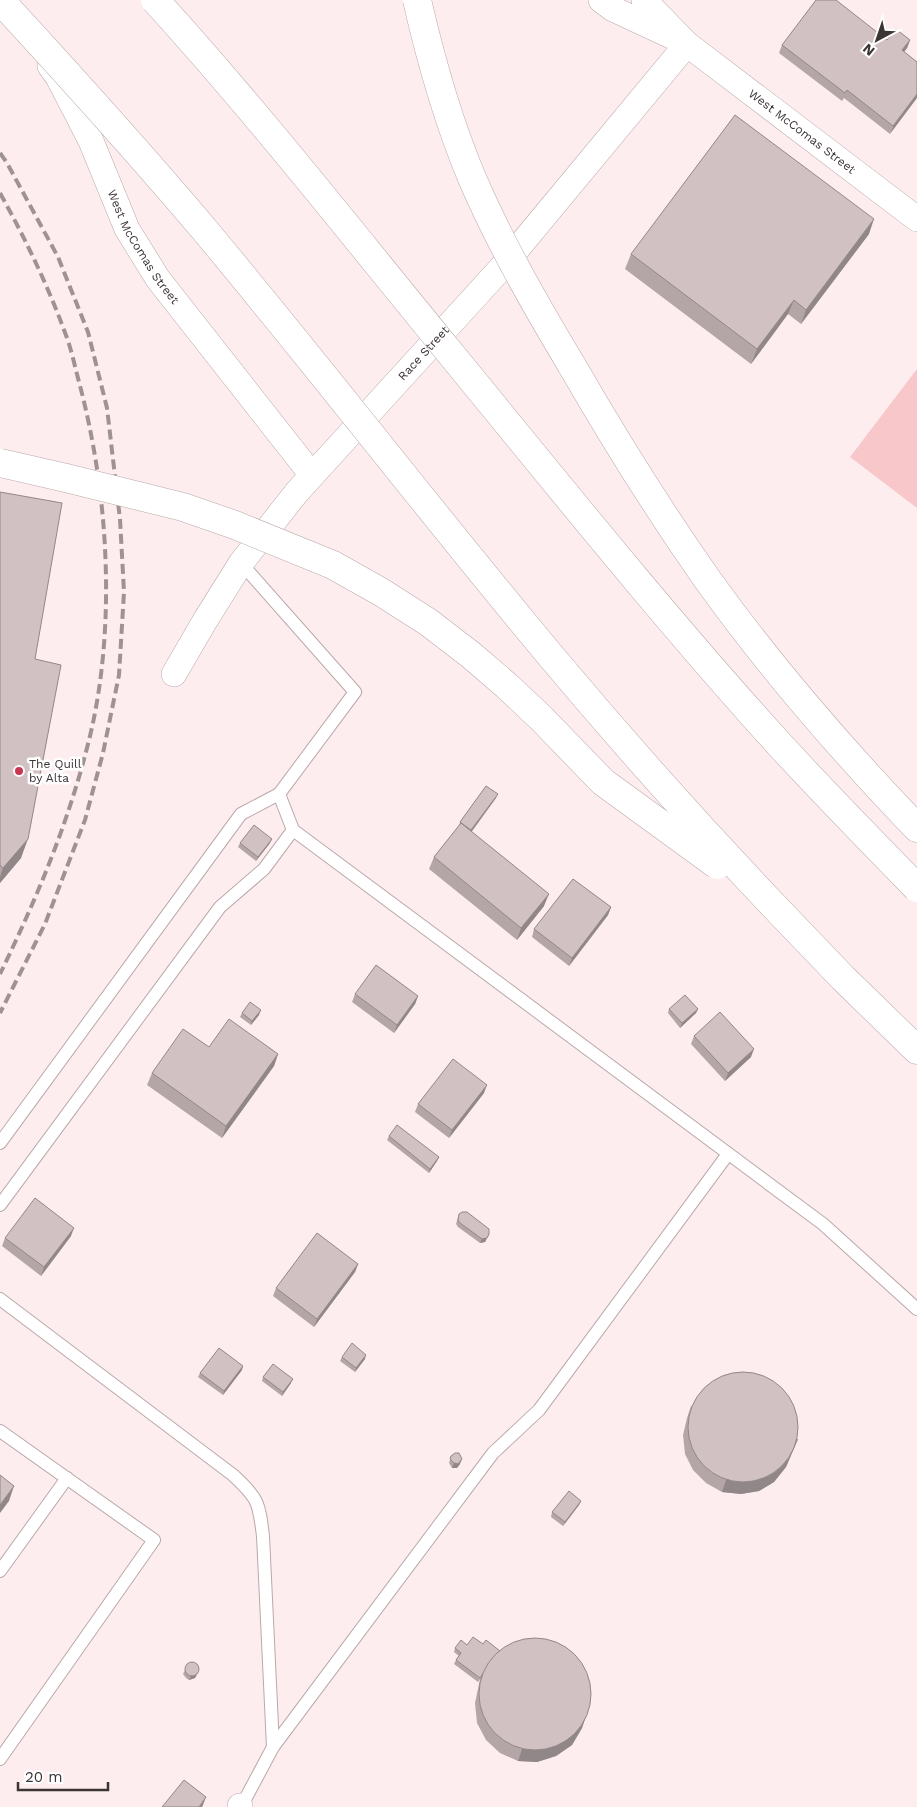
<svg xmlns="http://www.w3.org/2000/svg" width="917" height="1807" viewBox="0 0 917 1807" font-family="'Work Sans',sans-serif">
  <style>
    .green { fill: #f8c7ca }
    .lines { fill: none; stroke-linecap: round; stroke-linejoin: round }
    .lane-casing { stroke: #b9a9aa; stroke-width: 14 }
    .street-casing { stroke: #b9a9aa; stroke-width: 26 }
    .highway-casing { stroke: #b9a9aa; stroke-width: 29 }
    .lane { stroke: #fff; stroke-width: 12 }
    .street { stroke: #fff; stroke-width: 25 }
    .highway { stroke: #fff; stroke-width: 28 }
    .rail { stroke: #9f9293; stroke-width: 4; stroke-dasharray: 10 5; stroke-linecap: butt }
    .highway-bridge-casing { stroke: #b9a9aa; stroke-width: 29; stroke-linecap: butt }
    .highway-bridge { stroke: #fff; stroke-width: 28 }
    .wall { fill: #b4a6a7 }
    .shaded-wall { fill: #928788 }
    .building { fill: #d1c1c2; stroke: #928788 }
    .poi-dot { fill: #c83752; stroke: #fff; stroke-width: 2 }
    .labels { text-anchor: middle; stroke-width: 5; stroke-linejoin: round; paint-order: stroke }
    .street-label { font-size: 12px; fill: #3b3435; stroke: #fff }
    .poi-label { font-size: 12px; fill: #3b3435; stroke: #fff; text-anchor: start }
  </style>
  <rect width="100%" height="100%" fill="#feedee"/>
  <!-- green -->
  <polygon class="green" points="917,369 917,508 850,457"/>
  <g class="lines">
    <!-- lane casing -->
    <g class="lane-casing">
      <g id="lane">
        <polyline points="279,794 293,830 823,1224 917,1309"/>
        <polyline points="0,1143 241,814 279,794 355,692 241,563"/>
        <polyline points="0,1205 220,907 264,869 293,830"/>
        <path d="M0,1299L233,1475C258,1498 259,1502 263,1536L273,1747"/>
        <polyline points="0,1431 154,1540 0,1759"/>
        <polyline points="0,1571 67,1478"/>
        <polyline points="241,1807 273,1747 493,1453 539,1410 728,1154"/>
      </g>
    </g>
    <!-- street casing -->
    <g class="street-casing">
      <g id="street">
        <polyline points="601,0 613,9 671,36"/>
        <path id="s1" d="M644,0L687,44L917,219"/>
        <path id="s2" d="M50,66L58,77L91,141L127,229L158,279L312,475"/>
        <path id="s3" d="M174,674L206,619L241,563L297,492L503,266L687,44"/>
        <polyline points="240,1807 240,1806"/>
      </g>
    </g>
    <!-- highway casing -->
    <g class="highway-casing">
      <g id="highway">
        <path d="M571,364C613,437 658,509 707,579C770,667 842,750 917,828"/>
        <polyline points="773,905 843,978 917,1050"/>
      </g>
    </g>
    <!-- lane -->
    <use href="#lane" class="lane"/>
    <!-- street -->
    <use href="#street" class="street"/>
    <!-- highway -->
    <use href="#highway" class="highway"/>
    <!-- rail -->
    <g class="rail">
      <polyline points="0,153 7,163 58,257 88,332 107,408 120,519 124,592 119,675 103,753 85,820 45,924 0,1013"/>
      <path d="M0,193C26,240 49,288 67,338C72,352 75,367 79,382C109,494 117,631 88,744C68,824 36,900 0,974"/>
    </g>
    <!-- highway-bridge casing -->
    <g class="highway-bridge-casing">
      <g id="highway-bridge">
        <path d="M0,0C69,75 137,150 203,228C321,369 432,514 550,655C622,741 696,824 773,905"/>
        <path d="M155,0C257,112 350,231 446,348C555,481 663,616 779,744C824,793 871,841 917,888"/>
        <path d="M417,0C431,61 448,121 472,178C500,243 535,304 571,364"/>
        <polyline points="0,463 66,478 183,507 235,525 333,565 381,592 428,622 471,655 507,686 541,718 603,782 717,865"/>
      </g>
    </g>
    <!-- highway-bridge -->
    <use href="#highway-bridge" class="highway-bridge"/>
  </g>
  <!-- wall -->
  <g class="wall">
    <polygon points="887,40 910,40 907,48 904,52 917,62 890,134 844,98 842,101 779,53 782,45"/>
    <polygon points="869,234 801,324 788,314 751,364 625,269 631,254"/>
    <polygon points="0,492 35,659 21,858 0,883"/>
    <polygon points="496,798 471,831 544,906 517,940 429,869 434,857 459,826 460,822"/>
    <polygon points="240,843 270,843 256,861 238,847"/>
    <polygon points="611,907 608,915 569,966 532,937 534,929"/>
    <polygon points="355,994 418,996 415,1004 394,1033 352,1002"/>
    <polygon points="669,1009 698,1009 696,1013 680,1028 668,1013"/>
    <polygon points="242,1013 259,1015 251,1025 240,1017"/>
    <polygon points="694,1036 751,1057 725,1081 691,1044"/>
    <polygon points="209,1047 278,1054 274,1066 222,1138 147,1085 152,1073"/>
    <polygon points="484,1093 449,1138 415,1112 418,1104"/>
    <polygon points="389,1136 439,1157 437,1161 429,1173 387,1140"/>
    <polygon points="459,1214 489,1234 485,1242 480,1243 458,1227 456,1224"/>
    <polygon points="71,1236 41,1276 2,1246 5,1238"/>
    <polygon points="358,1264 355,1272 314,1327 273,1296 276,1288"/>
    <polygon points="342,1357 365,1359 355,1372 340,1361"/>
    <polygon points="242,1370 223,1395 198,1377 200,1373"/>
    <polygon points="263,1377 291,1383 282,1396 262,1381"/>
    <polygon points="691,1406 798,1439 786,1467 774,1482 759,1491 741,1494 722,1492 706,1483 693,1470 685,1454 683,1435 687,1418"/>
    <polygon points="451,1456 460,1464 457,1468 452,1468 449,1463"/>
    <polygon points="581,1501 579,1505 563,1526 551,1517 552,1512"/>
    <polygon points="483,1644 586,1716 582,1728 572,1745 556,1756 537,1762 518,1761 500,1753 486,1740 477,1723 475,1703 480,1679 478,1682 454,1664 456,1660 459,1656 454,1652 455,1648 467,1645"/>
    <polygon points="188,1664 197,1675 195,1678 189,1680 186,1678 183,1674"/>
  </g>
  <!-- shaded-wall -->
  <g class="shaded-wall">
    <polygon points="910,40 907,48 899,58 902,50"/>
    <polygon points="917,94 917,98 890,134 893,126"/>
    <polygon points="874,219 869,234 801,324 806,310"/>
    <polygon points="794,300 788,314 751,364 757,349"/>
    <polygon points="498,794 496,798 470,834 471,830"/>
    <polygon points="28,839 21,858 0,883 0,877 3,868"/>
    <polygon points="272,839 270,843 256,861 258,857"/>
    <polygon points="549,894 544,906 517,940 521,928"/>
    <polygon points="611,907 608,915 569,966 572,958"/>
    <polygon points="418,996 415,1004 394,1033 397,1025"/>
    <polygon points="698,1009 696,1013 680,1028 682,1023"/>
    <polygon points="261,1010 259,1015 251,1025 252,1021"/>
    <polygon points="754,1049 751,1057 725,1081 728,1073"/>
    <polygon points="278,1054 274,1066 222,1138 226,1126"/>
    <polygon points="487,1085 484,1093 449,1138 452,1130"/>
    <polygon points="439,1157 437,1161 429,1173 430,1169"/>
    <polygon points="74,1228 71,1236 41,1276 44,1267"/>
    <polygon points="489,1234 485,1242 480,1243 482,1239"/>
    <polygon points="358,1264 355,1272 314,1327 317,1319"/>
    <polygon points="366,1355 365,1359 355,1372 356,1368"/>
    <polygon points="243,1366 242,1370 223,1395 224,1391"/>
    <polygon points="293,1379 291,1383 282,1396 283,1392"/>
    <polygon points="798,1439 786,1467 774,1482 759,1491 741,1494 722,1492 726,1480"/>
    <polygon points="462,1459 460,1464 457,1468 452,1468 454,1463"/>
    <polygon points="14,1486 9,1501 0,1513 0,1505"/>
    <polygon points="581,1501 579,1505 563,1526 565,1522"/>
    <polygon points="198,1671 195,1678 189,1680 191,1676"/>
    <polygon points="586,1716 582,1728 572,1745 556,1756 537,1762 518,1761 522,1749"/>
    <polygon points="206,1797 203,1805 202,1807 199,1807"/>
  </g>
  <!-- building -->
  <g class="building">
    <polygon points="816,0 836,0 887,40 896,29 910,40 902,50 917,62 917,94 893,126 847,90 845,93 782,45"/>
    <polygon points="735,115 874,219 806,310 794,300 757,349 631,254"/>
    <polygon points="0,492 62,503 35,659 61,665 28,839 3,868 0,865"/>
    <polygon points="486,786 498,794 471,830 460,822"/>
    <polygon points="461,823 549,894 521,928 434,857"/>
    <polygon points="254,825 272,839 258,857 240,843"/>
    <polygon points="573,879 611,907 572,958 534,929"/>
    <polygon points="376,965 418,996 397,1025 355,994"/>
    <polygon points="685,995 698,1009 682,1023 669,1009"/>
    <polygon points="250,1002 261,1010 252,1021 242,1013"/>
    <polygon points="720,1012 754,1049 728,1073 694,1036"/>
    <polygon points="229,1019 278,1054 226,1126 152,1073 183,1029 209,1047"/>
    <polygon points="453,1059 487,1085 452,1130 418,1104"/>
    <polygon points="397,1125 439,1157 430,1169 389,1136"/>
    <polygon points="35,1198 74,1228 44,1267 5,1238"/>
    <polygon points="462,1212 467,1212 489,1229 489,1234 487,1238 482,1239 460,1223 458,1220 459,1214"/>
    <polygon points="317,1233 358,1264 317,1319 276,1288"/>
    <polygon points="352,1343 366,1355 356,1368 342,1357"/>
    <polygon points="219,1348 243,1366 224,1391 200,1373"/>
    <polygon points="273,1364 293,1379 283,1392 263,1377"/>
    <circle cx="743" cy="1427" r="55"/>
    <polygon points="455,1453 459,1453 462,1459 458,1464 454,1463 450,1459 451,1456"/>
    <polygon points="0,1475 14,1486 0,1505"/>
    <polygon points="569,1491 581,1501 565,1522 552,1512"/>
    <polygon points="473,1637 483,1644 486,1640 500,1651 494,1656 480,1678 456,1660 461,1653 455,1648 461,1640 467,1645"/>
    <circle cx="535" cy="1694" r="56"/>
    <circle cx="192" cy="1669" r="7"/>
    <polygon points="184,1780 206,1797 199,1807 162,1807"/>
  </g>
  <!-- markers -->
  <circle class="poi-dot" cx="19" cy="771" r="5"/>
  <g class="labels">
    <!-- street labels -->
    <g class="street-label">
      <text dy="4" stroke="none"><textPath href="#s1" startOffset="206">West McComas Street</textPath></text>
      <text dy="4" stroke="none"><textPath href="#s2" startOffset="204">West McComas Street</textPath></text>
      <text dy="4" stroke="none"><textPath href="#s3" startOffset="408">Race Street</textPath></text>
    </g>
    <!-- poi labels -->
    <g class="poi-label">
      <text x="29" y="768">The Quill<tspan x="29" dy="14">by Alta</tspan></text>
    </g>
  </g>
  <!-- north arrow -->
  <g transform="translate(877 40) rotate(220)" stroke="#ffffff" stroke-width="4" paint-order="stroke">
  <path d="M0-4L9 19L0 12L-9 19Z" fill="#3b3435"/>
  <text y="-8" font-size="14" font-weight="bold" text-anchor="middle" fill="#3b3435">N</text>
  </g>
  <!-- scale -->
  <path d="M18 1782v8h90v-8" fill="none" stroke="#3b3435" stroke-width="2.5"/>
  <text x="25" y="1782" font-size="15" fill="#3b3435" stroke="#ffffff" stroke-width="4" paint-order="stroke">20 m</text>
</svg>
